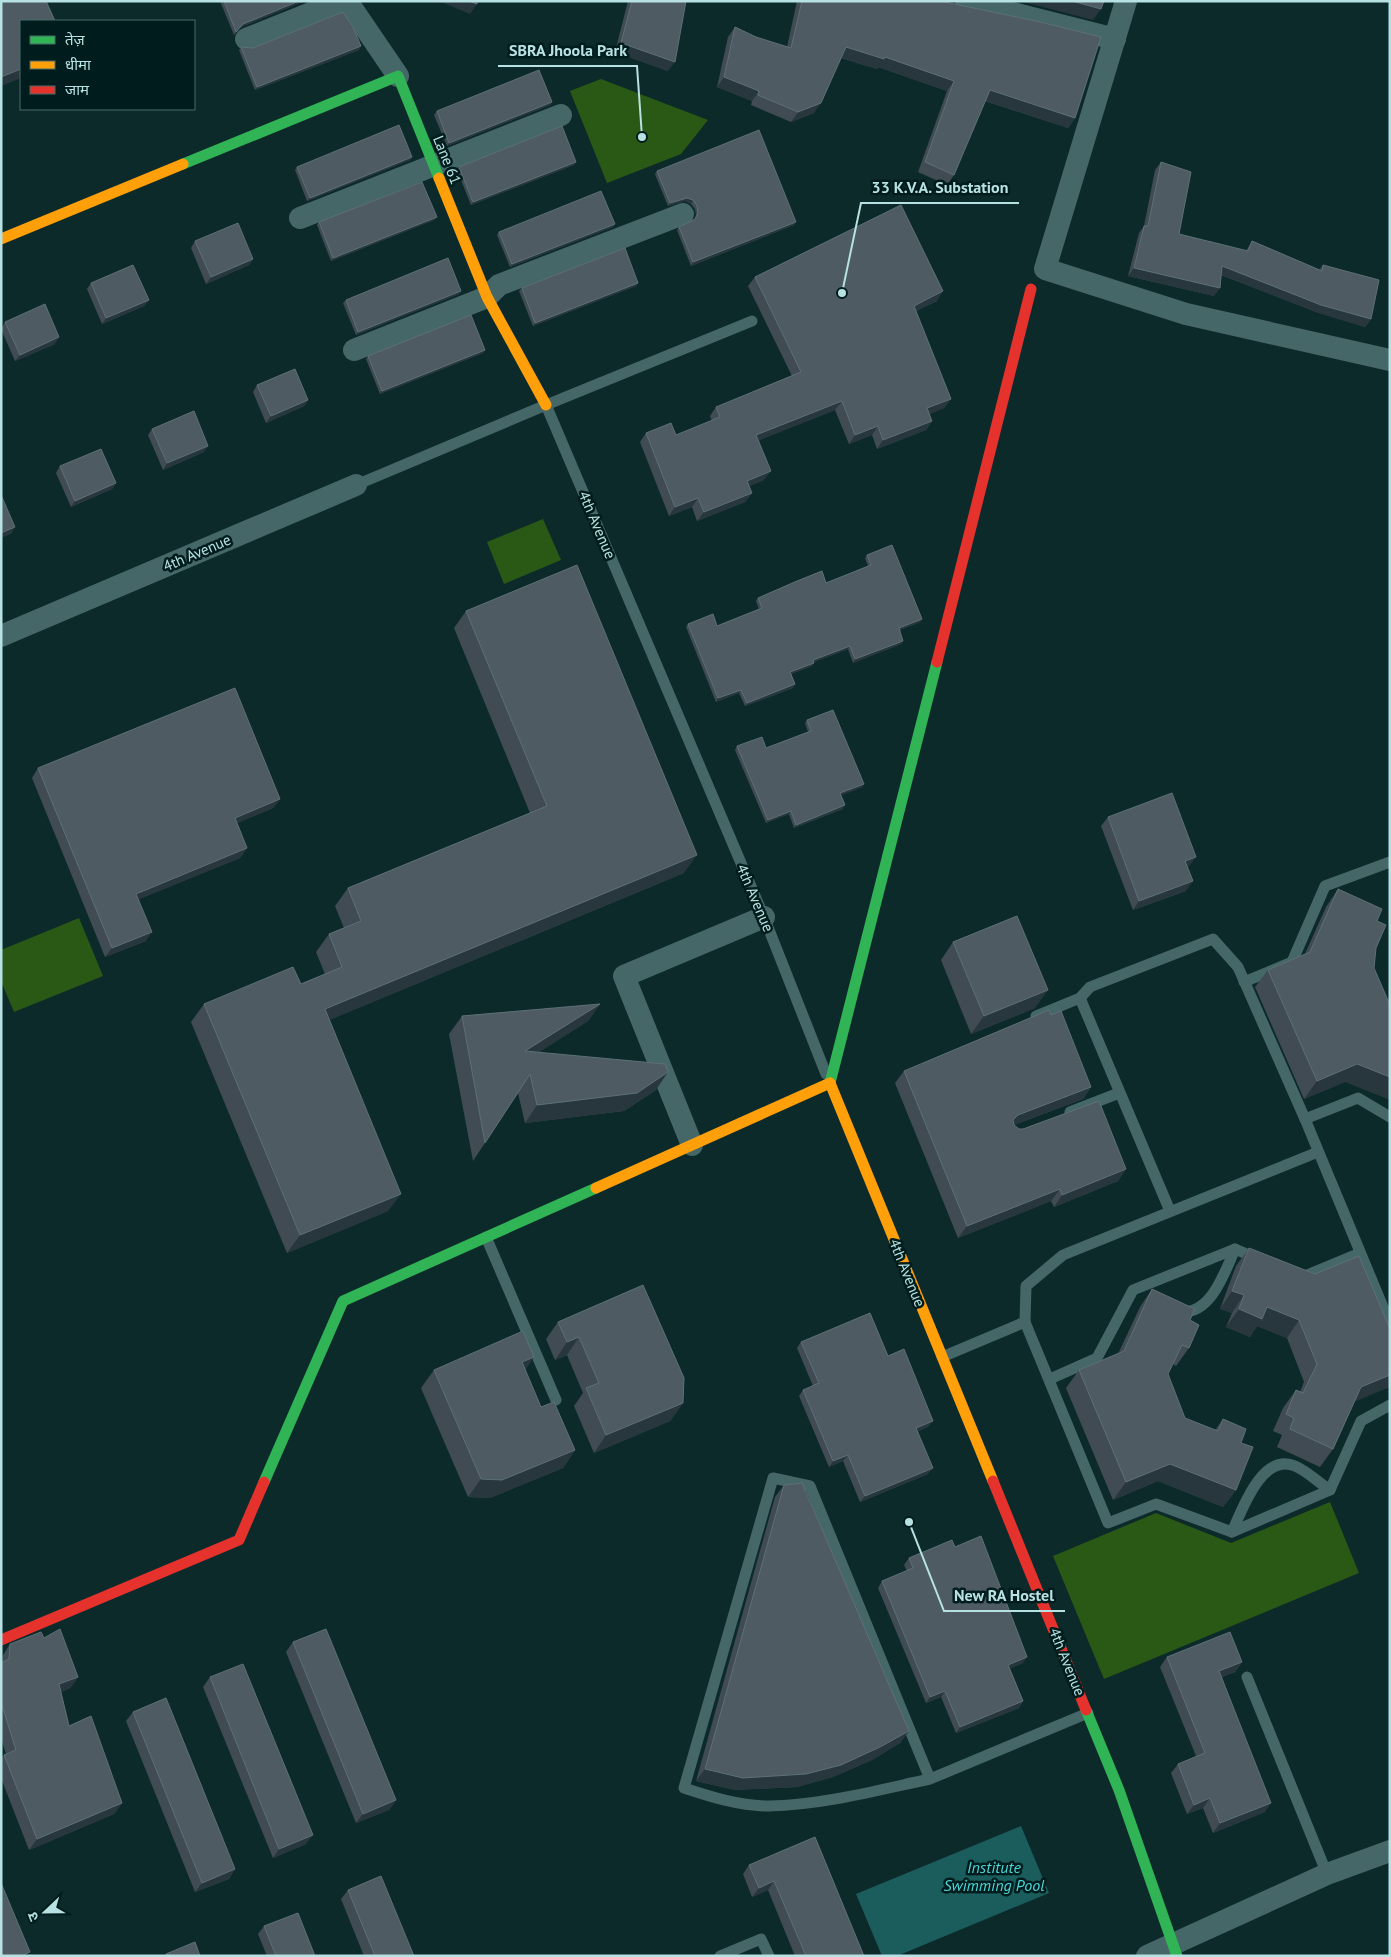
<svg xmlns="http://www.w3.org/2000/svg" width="1391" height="1957" viewBox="0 0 1391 1957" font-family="'PT Sans','Noto Sans Devanagari',sans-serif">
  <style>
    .green { fill: #295915 }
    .water { fill: #1b5c5d }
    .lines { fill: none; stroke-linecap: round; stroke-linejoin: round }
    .lane { stroke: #466768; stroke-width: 11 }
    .street { stroke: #466768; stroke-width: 22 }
    .fast { stroke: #30b455; stroke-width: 11 }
    .slow { stroke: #ff9f0a; stroke-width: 11 }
    .jam { stroke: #e5322d; stroke-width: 11 }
    .wall { fill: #414b54 }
    .shaded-wall { fill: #27373d }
    .building { fill: #4e5b63; stroke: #5e7077 }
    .labels { text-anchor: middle; stroke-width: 5; stroke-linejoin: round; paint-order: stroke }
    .street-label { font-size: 15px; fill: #b7e1e2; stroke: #001c1c }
    .water-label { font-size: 16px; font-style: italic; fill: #4cd7da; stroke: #001c1c }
    .leader { fill: none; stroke: #b7e1e2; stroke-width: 2 }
    .callout-dot { fill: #b7e1e2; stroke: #001c1c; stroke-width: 2 }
    .callout-label { font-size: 16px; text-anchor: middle; font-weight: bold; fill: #b7e1e2; stroke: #001c1c; stroke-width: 5; stroke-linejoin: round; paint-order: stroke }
  </style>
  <rect width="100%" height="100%" fill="#0d2a2b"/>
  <!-- green -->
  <g class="green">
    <polygon points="601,79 708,120 681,154 607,183 570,91"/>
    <polygon points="543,519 561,560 504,584 487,542"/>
    <polygon points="79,918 103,976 14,1012 1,981 1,950"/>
    <polygon points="1330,1502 1359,1573 1104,1679 1053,1556 1156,1513 1231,1543"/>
  </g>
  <!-- water -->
  <polygon class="water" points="1021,1826 1049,1893 897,1956 882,1956 856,1894"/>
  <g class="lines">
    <!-- lane -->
    <g class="lane">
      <polyline points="546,405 752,321"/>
      <polyline points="356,485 546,405 764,917 826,1074"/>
      <polyline points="1244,982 1292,962 1325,886 1390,862"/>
      <polyline points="1080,998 1170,1211"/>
      <polyline points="1036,1016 1080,998 1090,987 1213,939 1238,967 1305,1119 1390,1324"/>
      <polyline points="1070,1112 1119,1093"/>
      <polyline points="1305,1119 1358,1098 1390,1117"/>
      <polyline points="486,1237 556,1400"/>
      <polyline points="1300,1278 1360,1253"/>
      <path d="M1182,1312C1212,1313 1225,1271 1235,1249"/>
      <polyline points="1025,1322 1108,1523 1156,1504 1232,1532 1330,1490 1361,1421 1390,1405"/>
      <polyline points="942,1357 1025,1322 1026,1286 1063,1255 1318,1152"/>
      <polyline points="1050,1379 1097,1358 1133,1290 1235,1249 1258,1259"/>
      <path d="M1232,1532C1242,1510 1262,1452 1295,1466C1307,1471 1319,1483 1330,1490"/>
      <polyline points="1247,1677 1327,1874"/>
      <path d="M930,1779C878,1790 823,1805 769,1806C740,1806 711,1797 684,1788L773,1478L810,1486L930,1779L1088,1713"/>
      <polyline points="720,1956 761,1939 769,1956"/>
    </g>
    <!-- street -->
    <g class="street">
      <polyline points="347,1 398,76"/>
      <polyline points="966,1 1115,39"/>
      <polyline points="1126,1 1045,269 1186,314 1390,360"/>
      <polyline points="246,39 341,1"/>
      <polyline points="300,218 561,115"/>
      <polyline points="354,350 487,297 499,285 683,214"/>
      <polyline points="1,636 356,485"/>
      <polyline points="692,1145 624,976 764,917"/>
      <polyline points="1147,1956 1327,1874 1390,1851"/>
    </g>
    <!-- fast -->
    <g class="fast">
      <polyline points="183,164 398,76 439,178"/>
      <polyline points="830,1083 937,662"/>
      <polyline points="264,1482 343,1301 596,1188"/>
      <polyline points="1086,1710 1119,1790 1177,1956"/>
    </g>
    <!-- slow -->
    <g class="slow">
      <polyline points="439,178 487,297 546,405"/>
      <polyline points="1,239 183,164"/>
      <polyline points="830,1083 993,1481"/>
      <polyline points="596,1188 830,1083"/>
    </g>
    <!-- jam -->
    <g class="jam">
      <polyline points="937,662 1031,289"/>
      <polyline points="993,1481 1086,1710"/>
      <polyline points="1,1640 239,1540 264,1482"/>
    </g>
  </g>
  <!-- wall -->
  <g class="wall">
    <polygon points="220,1 305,1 241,27 234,35"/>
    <polygon points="628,1 686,1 668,71 615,52"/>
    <polygon points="797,1 940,1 1075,118 1068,128 985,101 954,175 947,185 918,172 947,91 878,67 877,69 841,58 814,113 791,122 751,105 752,101 717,87 728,37 735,27 756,37 787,47"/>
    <polygon points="241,47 253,48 359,50 255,90 239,50"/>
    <polygon points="552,102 550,105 447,146 434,115 437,111"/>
    <polygon points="412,157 410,160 307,201 295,170 297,167"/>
    <polygon points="576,162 574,165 471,205 457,170 459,167"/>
    <polygon points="1161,162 1179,234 1246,251 1252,241 1319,270 1323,265 1371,319 1365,327 1316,312 1221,275 1214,296 1128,276 1139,233 1144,226 1155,170"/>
    <polygon points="657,171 794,225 691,266 677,230 679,227 694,220 696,216 695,209 691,204 685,201 668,206 655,174"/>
    <polygon points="437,217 434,220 331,261 317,225 319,222"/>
    <polygon points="615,224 613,227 510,267 497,235 499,232"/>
    <polygon points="195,241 253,259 249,265 206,284 191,248"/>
    <polygon points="755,277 937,301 916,311 951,399 944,408 929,414 932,421 926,430 877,449 872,435 849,444 835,410 759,440 764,480 749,486 752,493 745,502 697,521 692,507 669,516 640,442 646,433 676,435 712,421 710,416 716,407 792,376 748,286"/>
    <polygon points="91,283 149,300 144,306 102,324 87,289"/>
    <polygon points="638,283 636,286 533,326 519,291 522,288"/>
    <polygon points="459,294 356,335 343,303 346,300"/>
    <polygon points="5,322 55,344 15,361 1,329"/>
    <polygon points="485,350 483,353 380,394 366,359 368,356"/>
    <polygon points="257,385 308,400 304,406 266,423 253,392"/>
    <polygon points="152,429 204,452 163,470 148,435"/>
    <polygon points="60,466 116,483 112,489 71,507 56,473"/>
    <polygon points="867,555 922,619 920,622 900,630 901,644 853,663 848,649 814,662 812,666 791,674 795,684 793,688 745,706 739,693 716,702 686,627 688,624 717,626 759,609 756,601 758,598 826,583 868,566 865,558"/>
    <polygon points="466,611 684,873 329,1020 388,1211 287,1253 191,1022 204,1004 301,984 325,974 316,952 329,934 344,928 335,906 348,888 530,813 454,628"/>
    <polygon points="807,720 864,784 862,787 841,795 843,809 794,828 789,814 766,823 735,750 737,746 766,748 808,732 805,723"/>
    <polygon points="38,768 280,799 273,808 237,823 247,848 240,858 139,899 146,941 105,957 32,778"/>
    <polygon points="1108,817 1189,866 1187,867 1186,891 1133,910 1101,826"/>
    <polygon points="1338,889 1377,921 1374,968 1345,1082 1304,1099 1255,987 1268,970 1305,954 1326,907"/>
    <polygon points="953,942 1035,1008 971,1034 941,960"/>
    <polygon points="600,1004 588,1021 539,1052 656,1090 624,1111 525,1123 518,1093 473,1161 449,1034 462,1016"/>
    <polygon points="1051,1015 1091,1087 1083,1099 1014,1125 1019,1129 1126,1169 1118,1181 1054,1207 1051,1201 958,1238 895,1083 904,1071"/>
    <polygon points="1249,1248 1315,1274 1354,1402 1333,1449 1320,1467 1277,1447 1282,1435 1273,1431 1283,1408 1296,1390 1300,1392 1304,1382 1287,1338 1257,1326 1250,1337 1226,1327 1232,1313 1220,1309 1236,1266"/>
    <polygon points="1152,1289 1190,1320 1189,1348 1176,1366 1173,1364 1168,1374 1185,1418 1215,1430 1223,1419 1241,1443 1236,1490 1223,1507 1158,1481 1113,1500 1066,1388 1079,1370 1118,1354 1140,1307"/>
    <polygon points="558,1322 683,1403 670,1421 594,1453 574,1406 583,1393 567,1355 555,1360 546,1339"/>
    <polygon points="801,1342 888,1356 928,1427 918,1431 928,1474 860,1502 843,1461 829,1467 799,1396 803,1390 813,1386 797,1348"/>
    <polygon points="434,1370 525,1370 541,1407 575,1450 563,1468 490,1498 468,1497 421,1388"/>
    <polygon points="784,1485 909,1731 900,1743 872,1760 833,1777 797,1787 735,1790 696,1781 775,1497"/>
    <polygon points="955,1547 1023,1663 1010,1668 1023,1701 1019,1708 956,1733 941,1697 926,1703 878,1588 882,1581 907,1571 904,1565 909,1558"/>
    <polygon points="44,1638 78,1677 70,1688 61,1692 69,1726 122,1803 114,1814 29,1850 1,1778 1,1759 4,1755 6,1754 1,1738 1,1663 2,1662 3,1655 10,1644"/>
    <polygon points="293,1642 396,1800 389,1810 356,1823 286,1652"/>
    <polygon points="1167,1657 1242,1662 1235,1672 1222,1677 1265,1812 1213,1833 1203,1808 1187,1814 1171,1773 1178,1764 1196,1756 1160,1667"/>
    <polygon points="210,1677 306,1844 273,1858 203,1687"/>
    <polygon points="133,1712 235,1869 229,1879 195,1892 126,1721"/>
    <polygon points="815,1837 864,1956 795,1956 768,1890 752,1897 743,1874 749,1865"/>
    <polygon points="348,1890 414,1956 364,1956 341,1899"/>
    <polygon points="264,1926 315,1956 267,1956 258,1934"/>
  </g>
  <!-- shaded-wall -->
  <g class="shaded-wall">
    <polygon points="299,1 305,1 241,27 234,35 243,24"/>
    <polygon points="439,1 469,1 477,4 470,14"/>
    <polygon points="1020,1 1072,1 1101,9 1093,20"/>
    <polygon points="621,43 675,62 668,71 615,52"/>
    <polygon points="361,46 359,50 255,90 257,87"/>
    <polygon points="846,47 885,57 954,81 947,91 878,67 877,69 839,57"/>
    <polygon points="21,69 21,78 1,86 1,77"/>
    <polygon points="724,77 759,91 752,101 717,87"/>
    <polygon points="990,90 1075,118 1068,128 983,100"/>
    <polygon points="552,102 550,105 447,146 449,143"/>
    <polygon points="821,103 814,113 791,122 798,112"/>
    <polygon points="412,157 410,160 307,201 310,198"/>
    <polygon points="576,162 574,165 471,205 473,202"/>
    <polygon points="687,198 693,200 691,204 685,201 668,206 670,203"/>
    <polygon points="437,217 434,220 331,261 333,258"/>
    <polygon points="796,222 794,225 691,266 693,262"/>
    <polygon points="615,224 613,227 510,267 512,264"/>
    <polygon points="253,259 249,265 206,284 211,277"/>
    <polygon points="1222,266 1371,319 1365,327 1316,312 1217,273"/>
    <polygon points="1134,268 1220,288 1214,296 1128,276"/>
    <polygon points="638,283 636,286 533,326 535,323"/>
    <polygon points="461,291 459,294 356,335 358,332"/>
    <polygon points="943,291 937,301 907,315 914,306"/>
    <polygon points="149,300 144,306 102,324 106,318"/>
    <polygon points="59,337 55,344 15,361 20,355"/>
    <polygon points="485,350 483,353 380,394 382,391"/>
    <polygon points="951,399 944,408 921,418 927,408"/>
    <polygon points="308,400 304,406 266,423 271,416"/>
    <polygon points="842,401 835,410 750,444 756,435"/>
    <polygon points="932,421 926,430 877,449 883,440"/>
    <polygon points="878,426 872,435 849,444 855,435"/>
    <polygon points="208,446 204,452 163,470 167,463"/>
    <polygon points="771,471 764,480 740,490 747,481"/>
    <polygon points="116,483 112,489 71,507 75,501"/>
    <polygon points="752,493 745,502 697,521 704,512"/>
    <polygon points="698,498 692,507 669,516 675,507"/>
    <polygon points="15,527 11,534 1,538 1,533"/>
    <polygon points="922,619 920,622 897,631 899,628"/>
    <polygon points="903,641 901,644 853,663 855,659"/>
    <polygon points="850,646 848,649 811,663 813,660"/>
    <polygon points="814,663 812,666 788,675 790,672"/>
    <polygon points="795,684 793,688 745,706 747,703"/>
    <polygon points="741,690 739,693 716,702 718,698"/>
    <polygon points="864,784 862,787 838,797 840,793"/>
    <polygon points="280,799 273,808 228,827 235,818"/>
    <polygon points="845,805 843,809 794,828 796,825"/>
    <polygon points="791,811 789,814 766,823 768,820"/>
    <polygon points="247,848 240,858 130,903 136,894"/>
    <polygon points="697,855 684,873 312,1027 325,1009"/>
    <polygon points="1196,857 1189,866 1178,870 1185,861"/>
    <polygon points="1193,881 1186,891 1133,910 1139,901"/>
    <polygon points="152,932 146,941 105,957 112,948"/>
    <polygon points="1048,990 1035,1008 971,1034 984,1016"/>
    <polygon points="600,1004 588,1021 513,1069 525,1051"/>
    <polygon points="1357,1064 1390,1077 1390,1100 1345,1082 1304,1099 1317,1081"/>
    <polygon points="668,1072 656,1090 624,1111 525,1123 537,1105"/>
    <polygon points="1091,1087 1083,1099 1009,1127 1013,1120 1018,1115"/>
    <polygon points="1126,1169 1118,1181 1054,1207 1062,1195"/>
    <polygon points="1060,1189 1051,1201 958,1238 967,1226"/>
    <polygon points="401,1194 388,1211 287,1253 300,1235"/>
    <polygon points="1232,1291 1244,1295 1232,1313 1220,1309"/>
    <polygon points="1267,1307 1299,1320 1287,1338 1257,1326 1250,1337 1226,1327 1239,1309"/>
    <polygon points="579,1337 567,1355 555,1360 567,1342"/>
    <polygon points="534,1357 522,1375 522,1362"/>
    <polygon points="1390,1375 1390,1387 1349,1404 1361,1387"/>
    <polygon points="683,1403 670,1421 594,1453 606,1435"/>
    <polygon points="933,1421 928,1427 912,1434 916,1428"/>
    <polygon points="575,1450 563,1468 490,1498 468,1497 481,1479"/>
    <polygon points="848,1455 843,1461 829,1467 833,1461"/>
    <polygon points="1170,1464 1236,1490 1223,1507 1158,1481 1113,1500 1126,1482"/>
    <polygon points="933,1468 928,1474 860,1502 865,1496"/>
    <polygon points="1027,1657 1023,1663 1004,1671 1008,1665"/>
    <polygon points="1242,1662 1235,1672 1213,1680 1219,1671"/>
    <polygon points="78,1677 70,1688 52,1696 59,1684"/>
    <polygon points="945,1691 941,1697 926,1703 930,1697"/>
    <polygon points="1023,1701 1019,1708 956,1733 960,1727"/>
    <polygon points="909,1731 900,1743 872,1760 833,1777 797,1787 735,1790 696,1781 705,1769"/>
    <polygon points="1210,1798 1203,1808 1187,1814 1194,1805"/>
    <polygon points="396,1800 389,1810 356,1823 363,1814"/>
    <polygon points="122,1803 114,1814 29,1850 37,1839"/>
    <polygon points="1271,1803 1265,1812 1213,1833 1220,1823"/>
    <polygon points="313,1835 306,1844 273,1858 279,1849"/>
    <polygon points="235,1869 229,1879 195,1892 202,1883"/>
    <polygon points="774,1881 768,1890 752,1897 759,1888"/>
  </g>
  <!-- building -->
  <g class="building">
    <polygon points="1,1 46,1 55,21 21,21 21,69 1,77"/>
    <polygon points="224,1 299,1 243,24 236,32"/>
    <polygon points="469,1 477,1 477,4"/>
    <polygon points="632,1 686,1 675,62 621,43"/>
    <polygon points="802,1 940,1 1036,21 1101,37 1075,118 990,90 954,175 925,162 954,81 885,57 884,59 846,47 821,103 798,112 758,95 759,91 724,77 735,27 756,37 791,48"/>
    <polygon points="1072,1 1104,1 1101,9"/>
    <polygon points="343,12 353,27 361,46 257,87 241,47 253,48"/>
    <polygon points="539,70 552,102 449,143 437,111"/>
    <polygon points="399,125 412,157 310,198 297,167"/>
    <polygon points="562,126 576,162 473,202 459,167"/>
    <polygon points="759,130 796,222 693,262 679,227 695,219 698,213 697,206 693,200 687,198 670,203 657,171"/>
    <polygon points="1161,162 1191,172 1179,234 1248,251 1252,241 1322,271 1323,265 1379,280 1371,319 1321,305 1222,266 1220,288 1134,268 1144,226 1148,226"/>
    <polygon points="422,182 437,217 333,258 319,222"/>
    <polygon points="601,191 615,224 512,264 499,232"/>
    <polygon points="901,205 943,291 914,306 951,399 927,408 932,421 883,440 878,426 855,435 842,401 756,435 771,471 747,481 752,493 704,512 698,498 675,507 646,433 671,423 676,435 720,417 716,407 801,372 755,277"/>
    <polygon points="238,223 253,259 211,277 195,241"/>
    <polygon points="625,248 638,283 535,323 522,288"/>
    <polygon points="448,258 461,291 358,332 346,300"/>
    <polygon points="133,265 149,300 106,318 91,283"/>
    <polygon points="45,304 59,337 20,355 5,322"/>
    <polygon points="471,315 485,350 382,391 368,356"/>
    <polygon points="295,369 308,400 271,416 257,385"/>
    <polygon points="194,411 208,446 167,463 152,429"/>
    <polygon points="101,449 116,483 75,501 60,466"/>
    <polygon points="1,495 15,527 1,533"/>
    <polygon points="892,545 922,619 899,628 903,641 855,659 850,646 813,660 814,663 790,672 795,684 747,703 741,690 718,698 688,624 713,614 717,626 762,608 758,598 797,581 822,571 826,583 871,565 867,555"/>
    <polygon points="577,565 697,855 325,1009 401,1194 300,1235 204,1004 293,967 301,984 342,967 329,934 361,921 348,888 547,806 466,611"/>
    <polygon points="235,688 280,799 235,818 247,848 136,894 152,932 112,948 38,768"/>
    <polygon points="833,710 864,784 840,793 845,805 796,825 791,811 768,820 737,746 762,737 766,748 811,731 807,720"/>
    <polygon points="1172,793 1196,857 1185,861 1193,881 1139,901 1108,817"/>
    <polygon points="1338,889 1382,909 1377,921 1386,925 1376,948 1374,968 1390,1005 1390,1077 1357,1064 1317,1081 1268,970 1310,952"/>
    <polygon points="1017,916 1048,990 984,1016 953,942"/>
    <polygon points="600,1004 525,1051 665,1064 668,1072 637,1093 537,1105 530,1074 485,1143 462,1016"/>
    <polygon points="1049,1010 1051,1015 1061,1011 1091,1087 1018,1115 1013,1120 1014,1125 1019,1129 1023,1129 1099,1101 1126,1169 1062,1195 1060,1189 967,1226 904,1071"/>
    <polygon points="1249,1248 1315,1274 1359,1256 1390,1329 1390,1375 1361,1387 1333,1449 1290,1429 1294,1418 1286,1414 1296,1390 1303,1393 1317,1364 1299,1320 1267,1307 1262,1319 1239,1309 1244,1295 1232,1291"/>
    <polygon points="643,1285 684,1378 683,1403 606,1435 586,1388 599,1383 579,1337 567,1342 558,1322"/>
    <polygon points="1152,1289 1195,1309 1190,1320 1199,1325 1189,1348 1182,1345 1168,1374 1185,1418 1218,1431 1223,1419 1246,1429 1241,1443 1253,1447 1236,1490 1170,1464 1126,1482 1079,1370 1124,1351"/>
    <polygon points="870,1313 888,1356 904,1349 933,1421 916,1428 933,1468 865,1496 848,1455 833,1461 803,1390 819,1383 801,1342"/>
    <polygon points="523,1331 534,1357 522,1362 541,1407 554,1402 575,1450 502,1480 481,1479 434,1370"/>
    <polygon points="802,1483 909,1731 880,1747 841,1765 806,1774 743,1778 705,1769 784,1485"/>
    <polygon points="981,1536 1027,1657 1008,1665 1023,1701 960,1727 945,1691 930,1697 882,1581 913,1568 909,1558 952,1540 955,1547"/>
    <polygon points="60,1629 78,1677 59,1684 69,1726 91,1716 122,1803 37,1839 4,1755 16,1750 1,1702 1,1663 9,1659 10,1644 41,1632 44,1638"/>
    <polygon points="326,1629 396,1800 363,1814 293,1642"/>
    <polygon points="1230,1632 1242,1662 1219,1671 1271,1803 1220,1823 1210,1798 1194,1805 1178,1764 1205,1753 1167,1657"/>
    <polygon points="243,1664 313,1835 279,1849 210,1677"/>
    <polygon points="166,1698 235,1869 202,1883 133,1712"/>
    <polygon points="815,1837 864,1956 806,1956 774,1881 759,1888 749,1865"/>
    <polygon points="381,1876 414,1956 375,1956 348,1890"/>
    <polygon points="1,1883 30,1952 21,1956 1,1956"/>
    <polygon points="298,1913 315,1956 276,1956 264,1926"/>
    <polygon points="195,1942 200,1956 167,1956 166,1954"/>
  </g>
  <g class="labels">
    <!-- street labels -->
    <g class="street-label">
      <text transform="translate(447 160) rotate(68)" y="5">Lane 61</text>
      <text transform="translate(597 525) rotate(67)" y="5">4th Avenue</text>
      <text transform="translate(197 553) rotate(-23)" y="5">4th Avenue</text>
      <text transform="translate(755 898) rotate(67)" y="5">4th Avenue</text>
      <text transform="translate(907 1273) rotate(68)" y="5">4th Avenue</text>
      <text transform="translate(1067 1662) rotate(68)" y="5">4th Avenue</text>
    </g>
    <!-- water labels -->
    <g class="water-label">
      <text x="994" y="1873">Institute<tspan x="994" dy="18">Swimming Pool</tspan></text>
    </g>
  </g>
  <!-- callouts -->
  <path class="leader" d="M642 137L637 66H498M842 293L861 203H1019M909 1522L944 1611H1065"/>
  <g class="callout-dot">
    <circle cx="642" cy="137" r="5"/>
    <circle cx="842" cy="293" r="5"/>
    <circle cx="909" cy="1522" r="5"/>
  </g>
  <g class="callout-label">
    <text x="568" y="56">SBRA Jhoola Park</text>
    <text x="940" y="193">33 K.V.A. Substation</text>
    <text x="1004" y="1601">New RA Hostel</text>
  </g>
  <!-- border -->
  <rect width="1391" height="1957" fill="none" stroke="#b7e1e2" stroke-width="5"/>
  <!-- legend -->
  <rect x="20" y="20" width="175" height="90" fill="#001c1c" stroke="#496b6b"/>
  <rect x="30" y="36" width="25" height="8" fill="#30b455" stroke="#496b6b"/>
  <text x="65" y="45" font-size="15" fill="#b7e1e2">तेज़</text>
  <rect x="30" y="61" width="25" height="8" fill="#ff9f0a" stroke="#496b6b"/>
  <text x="65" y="70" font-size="15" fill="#b7e1e2">धीमा</text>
  <rect x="30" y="86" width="25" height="8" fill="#e5322d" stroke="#496b6b"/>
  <text x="65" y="95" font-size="15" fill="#b7e1e2">जाम</text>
  <!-- north arrow -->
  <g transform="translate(45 1912) rotate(248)" stroke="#001c1c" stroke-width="4" paint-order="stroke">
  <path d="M0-4L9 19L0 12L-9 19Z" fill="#b7e1e2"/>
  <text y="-8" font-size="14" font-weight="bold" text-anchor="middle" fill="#b7e1e2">उ</text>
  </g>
</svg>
